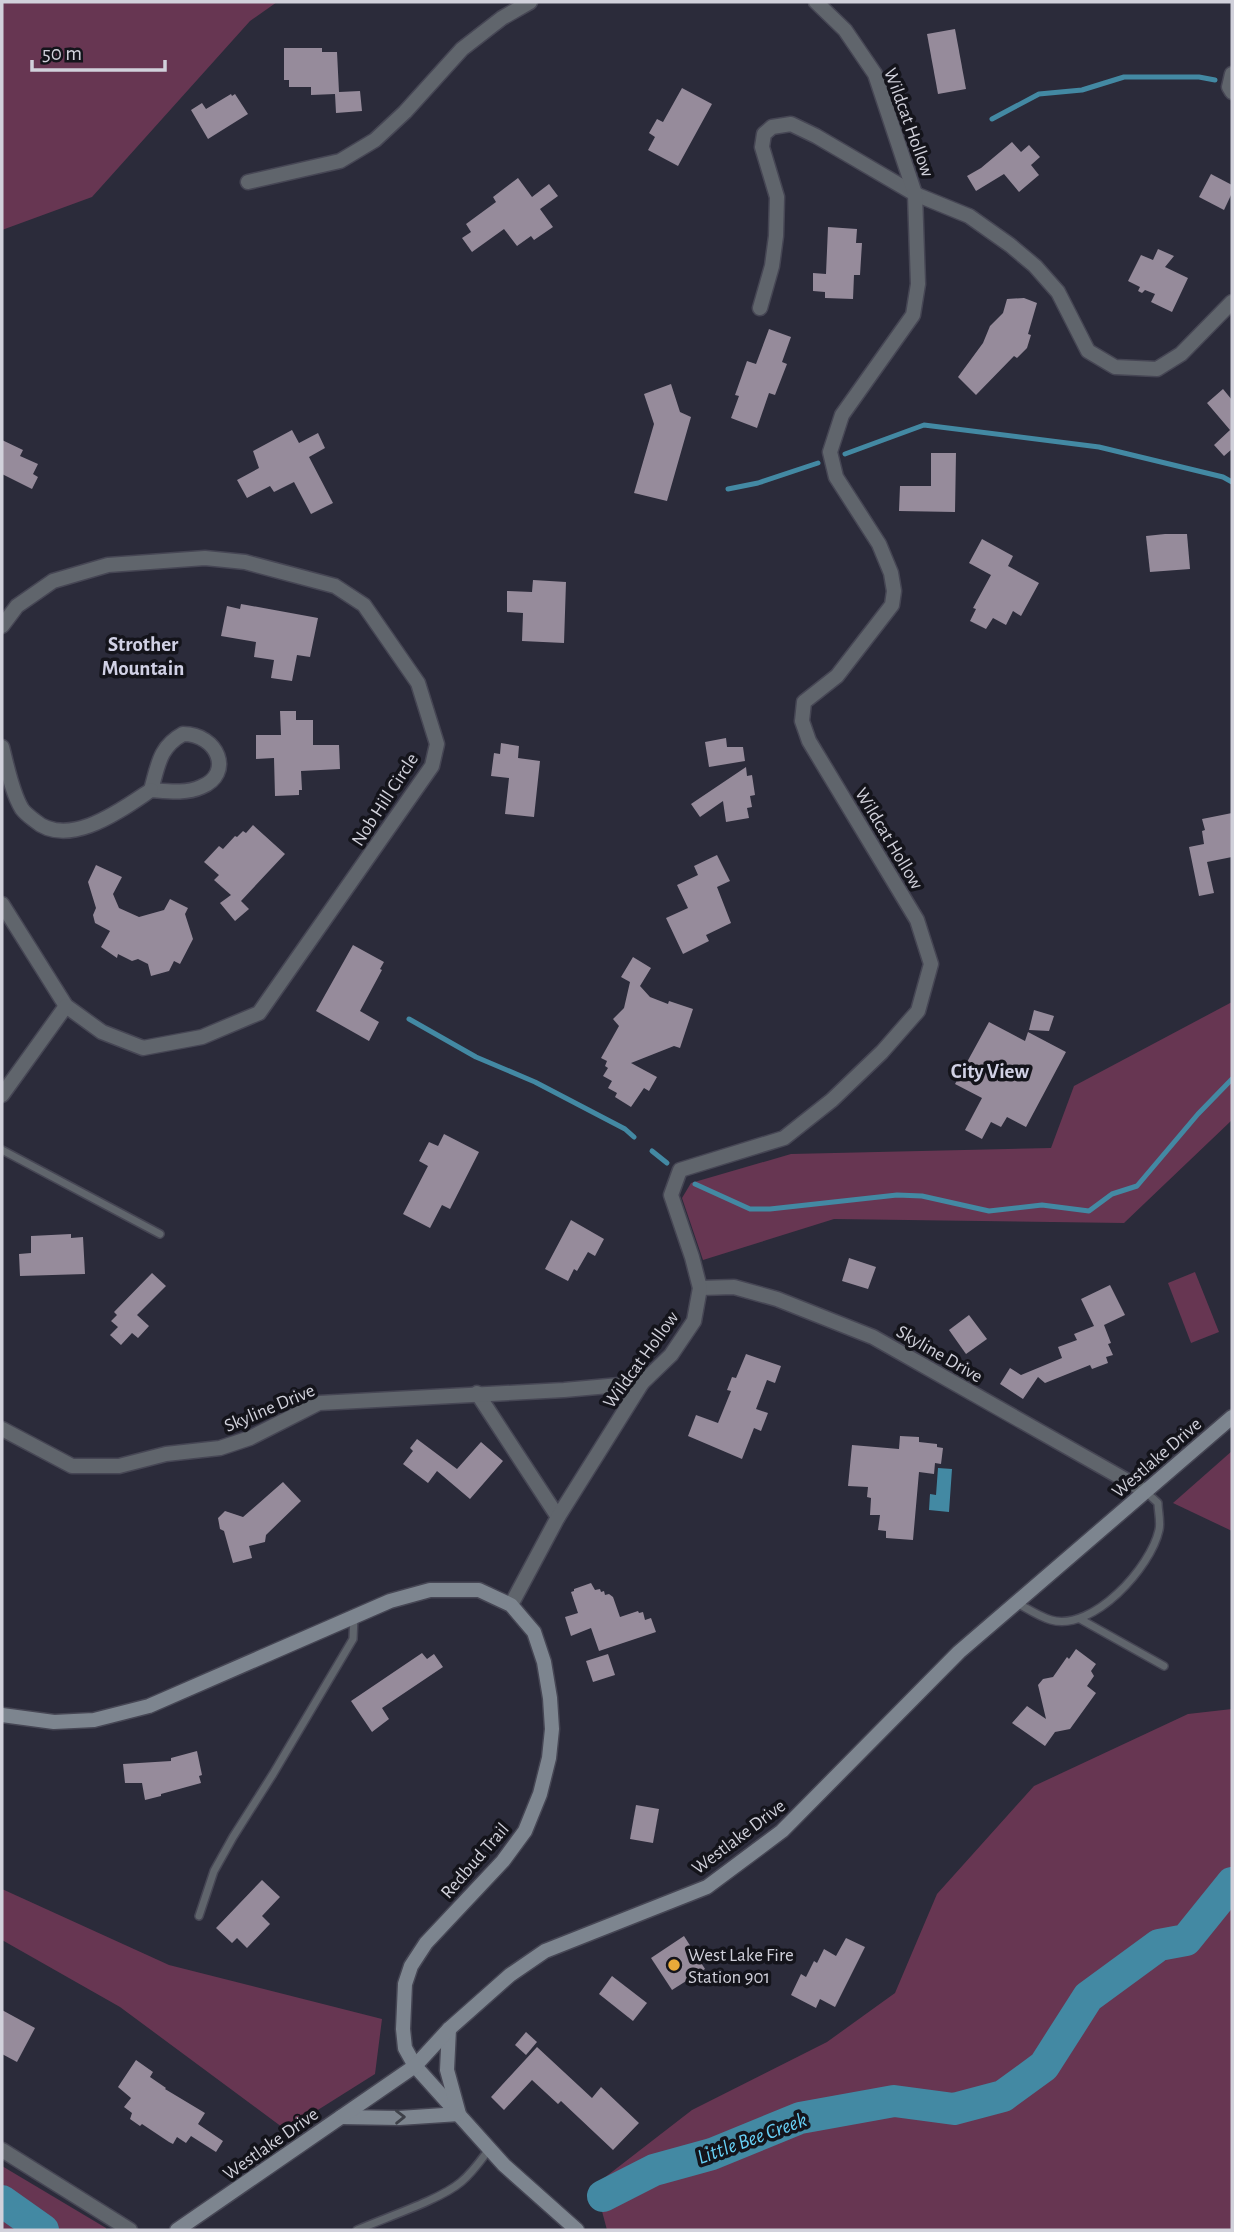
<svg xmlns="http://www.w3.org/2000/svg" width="1234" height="2232" viewBox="0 0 1234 2232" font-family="'Alegreya Sans',sans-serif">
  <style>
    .green { fill: #673652 }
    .water { fill: #4389a3 }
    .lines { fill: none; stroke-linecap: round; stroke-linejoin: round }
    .stream { stroke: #4389a3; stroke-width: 5 }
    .river { stroke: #4389a3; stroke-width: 32 }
    .building { fill: #968b9b }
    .lane-casing { stroke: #464654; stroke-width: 10 }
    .street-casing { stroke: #464654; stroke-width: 17 }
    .secondary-casing { stroke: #464654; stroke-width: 17 }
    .lane { stroke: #60656c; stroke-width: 7 }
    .street { stroke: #60656c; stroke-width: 14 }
    .secondary { stroke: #7d858f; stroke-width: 14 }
    .oneway { stroke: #3e4149 }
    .poi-dot { fill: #eaaa39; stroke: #14141b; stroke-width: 2.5 }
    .labels { text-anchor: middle; stroke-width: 7; stroke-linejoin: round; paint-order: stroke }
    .street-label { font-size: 19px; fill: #d1d1db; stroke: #14141b }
    .poi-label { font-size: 19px; fill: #d1d1db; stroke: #14141b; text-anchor: start }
    .neighbourhood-label { font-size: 21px; font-weight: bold; fill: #d1d1e5; stroke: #14141b }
    .water-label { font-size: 21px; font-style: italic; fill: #67d0f6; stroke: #14141b }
  </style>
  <rect width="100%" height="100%" fill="#2b2b3a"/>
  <!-- green -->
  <g class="green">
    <polygon points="2,2 277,2 250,21 92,197 2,230"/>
    <polygon points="1232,1002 1232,1120 1124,1223 834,1219 703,1260 682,1198 691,1183 791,1154 1051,1148 1074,1086"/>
    <polygon points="1195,1272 1219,1332 1191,1343 1168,1283"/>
    <polygon points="1232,1451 1232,1531 1173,1503"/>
    <polygon points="1232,1709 1232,2230 607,2230 595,2185 692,2110 827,2042 895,1993 937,1894 1034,1786 1188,1714"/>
    <polygon points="2,1889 169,1965 382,2019 375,2074 286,2130 120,2007 2,1940"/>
    <polygon points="2,2166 106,2228 106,2230 2,2230"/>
  </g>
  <!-- water -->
  <polygon class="water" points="938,1468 952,1469 949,1512 929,1510 930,1494 936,1495"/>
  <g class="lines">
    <!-- stream -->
    <g class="stream">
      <polyline points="992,119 1039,94 1082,90 1124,77 1199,77 1215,80"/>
      <polyline points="845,454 924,425 1099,447 1223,477 1232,482"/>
      <polyline points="728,489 758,483 818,463"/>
      <polyline points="409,1019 476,1057 535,1082 625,1129 634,1137"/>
      <polyline points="652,1151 667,1163"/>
      <polyline points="695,1184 750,1209 770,1209 897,1195 922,1196 989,1211 1042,1205 1089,1211 1112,1194 1137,1186 1198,1114 1232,1079"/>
    </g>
    <!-- river -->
    <g class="river">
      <polyline points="603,2196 654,2170 712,2154 800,2118 894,2101 954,2109 1003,2096 1044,2066 1088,1997 1159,1945 1186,1940 1232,1883"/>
      <polyline points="2,2201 43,2230"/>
    </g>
  </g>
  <!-- building -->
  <g class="building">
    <polygon points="955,29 966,89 938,94 927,34"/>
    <polygon points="284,48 322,48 322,52 337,52 339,92 360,91 362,111 336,113 335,94 311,95 311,87 289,87 289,80 284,80"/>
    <polygon points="682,88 712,104 678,166 648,150 655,137 649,133 657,119 663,122"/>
    <polygon points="231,94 232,96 235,94 248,114 208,139 191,110 202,103 206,109"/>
    <polygon points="1012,142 1021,152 1029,145 1040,157 1031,165 1039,175 1019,192 1004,174 976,191 967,176 981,168"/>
    <polygon points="1211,174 1232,185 1232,193 1224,210 1199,197"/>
    <polygon points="518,178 532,197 549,184 558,196 540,209 553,227 534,240 531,236 517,246 504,229 472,252 462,238 471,232 466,224 496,202 493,197"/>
    <polygon points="828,227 857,229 856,243 862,243 860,275 854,275 853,299 825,298 825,292 813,291 813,273 826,274"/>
    <polygon points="1158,249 1174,256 1165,267 1188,278 1172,312 1151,302 1155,294 1145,290 1142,293 1138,291 1140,287 1128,281 1141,255 1153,260"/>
    <polygon points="1024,298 1037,303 1028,334 1031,335 1027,348 1017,358 1014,356 976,395 958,377 983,343 990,326 1003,313 1007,299"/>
    <polygon points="769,329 791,337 782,362 787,364 775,395 769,393 757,428 731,418 739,396 735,395 747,361 756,364"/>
    <polygon points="671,384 680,412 691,417 667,501 634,493 654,424 644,394"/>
    <polygon points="1223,389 1232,400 1232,449 1224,456 1214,445 1230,430 1207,403"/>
    <polygon points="292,430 299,443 318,433 325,448 309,457 333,503 311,514 294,482 274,492 270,486 247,498 237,480 259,468 253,451"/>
    <polygon points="2,440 23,450 20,456 38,464 33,474 38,477 32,489 2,474"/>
    <polygon points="931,453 956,453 955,512 899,511 900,486 931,486"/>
    <polygon points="1165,534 1187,534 1190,569 1150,572 1146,536"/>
    <polygon points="982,539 1013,556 1008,566 1039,583 1021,616 1013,611 1006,625 993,618 986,629 970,621 976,609 973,608 991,575 969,563"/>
    <polygon points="533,580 566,582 564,643 522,641 523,613 507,612 507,591 532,592"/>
    <polygon points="241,604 318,618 310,657 297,655 292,681 271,678 274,660 254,657 256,642 221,636 227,606 240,609"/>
    <polygon points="280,711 296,711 296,720 313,720 313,745 339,745 340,769 301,771 302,790 299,790 299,795 275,796 274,758 256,759 256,735 281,735"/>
    <polygon points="726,738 727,747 743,747 745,761 709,767 705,742"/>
    <polygon points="501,743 519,746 518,758 540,761 534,817 505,814 509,778 491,776 494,753 500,754"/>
    <polygon points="746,767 747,776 752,775 755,795 750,796 752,807 747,808 749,818 726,822 723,801 700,817 691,804"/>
    <polygon points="1232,813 1232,857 1207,862 1214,893 1199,896 1189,847 1204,844 1202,831 1205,830 1202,819"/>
    <polygon points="253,825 285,854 241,901 249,909 235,921 220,903 231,895 214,880 219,875 204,862 219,846 223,849 235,836 237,837 243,831 246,833"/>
    <polygon points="717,855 730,881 717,887 731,923 706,935 709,941 683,954 666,918 688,908 677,885 698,875 694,866"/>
    <polygon points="96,865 122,877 113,894 119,908 139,917 164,910 170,899 188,908 185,914 193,939 180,964 174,961 169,971 151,976 148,964 138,959 132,961 118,954 117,958 101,947 110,931 95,923 93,915 96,908 88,882"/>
    <polygon points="353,945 384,962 380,969 382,970 360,1011 379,1022 369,1041 316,1011"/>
    <polygon points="633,957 651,968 640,986 650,997 668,1004 669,1001 693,1009 680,1048 674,1046 631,1063 657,1077 649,1091 644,1088 631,1107 615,1097 617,1093 608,1088 612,1081 603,1076 608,1068 605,1066 607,1061 601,1058 619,1026 613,1019 624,1008 630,982 621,977"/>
    <polygon points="1034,1010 1054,1016 1049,1031 1029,1030"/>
    <polygon points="989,1022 1025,1041 1028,1032 1066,1052 1026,1127 1007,1117 1001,1127 991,1122 982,1139 965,1130 982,1098 955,1084"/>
    <polygon points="444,1134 479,1152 450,1209 442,1205 430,1228 403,1214 428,1166 419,1161 429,1142 438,1146"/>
    <polygon points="571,1220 604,1239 595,1256 588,1252 577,1271 574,1269 568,1281 545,1269"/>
    <polygon points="71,1234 71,1238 83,1237 85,1274 20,1276 19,1254 31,1253 31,1236"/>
    <polygon points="849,1258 876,1267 868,1289 842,1281"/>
    <polygon points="152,1273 166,1286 137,1315 149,1326 138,1338 132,1333 121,1345 110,1335 118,1327 111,1321 117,1315 114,1312"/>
    <polygon points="1110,1285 1125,1315 1104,1325 1111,1343 1108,1344 1113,1355 1106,1357 1108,1363 1092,1369 1090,1365 1045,1383 1038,1377 1023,1399 1000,1384 1010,1368 1021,1375 1062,1358 1058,1347 1077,1340 1074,1334 1094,1326 1081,1299"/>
    <polygon points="969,1315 987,1339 966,1354 949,1330"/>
    <polygon points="746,1354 781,1366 775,1383 767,1380 756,1409 768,1413 761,1431 754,1428 742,1459 688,1436 696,1415 718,1423 731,1391 727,1390 732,1377 736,1378"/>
    <polygon points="900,1436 919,1437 919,1442 937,1444 937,1447 943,1448 941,1464 935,1463 934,1474 919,1472 913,1540 886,1538 886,1531 878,1530 880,1515 870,1515 871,1498 867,1497 868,1487 848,1486 852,1445 899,1449"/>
    <polygon points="417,1439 457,1469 481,1442 503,1461 470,1499 437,1471 428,1483 403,1464 413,1451 410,1448"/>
    <polygon points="283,1482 301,1501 266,1535 265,1542 249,1546 252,1558 233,1563 224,1531 220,1529 218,1518 225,1511 243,1517"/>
    <polygon points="591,1583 595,1590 600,1589 601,1592 604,1591 605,1595 609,1594 613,1597 620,1617 638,1611 639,1613 643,1612 645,1620 651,1618 656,1632 599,1651 591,1628 571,1636 565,1617 578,1613 571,1592 574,1591 574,1589"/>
    <polygon points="1076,1649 1096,1664 1091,1671 1094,1676 1087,1686 1096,1693 1070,1729 1055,1732 1045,1746 1012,1723 1027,1706 1046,1719 1038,1685 1043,1679 1053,1677 1067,1657 1069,1659"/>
    <polygon points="422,1653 427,1659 434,1654 443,1667 382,1708 389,1719 372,1732 351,1701"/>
    <polygon points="608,1654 615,1675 593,1682 586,1661"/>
    <polygon points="197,1751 202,1775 199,1776 201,1783 161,1794 161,1796 145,1800 142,1783 125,1783 123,1764 171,1761 171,1758"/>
    <polygon points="636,1805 659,1809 653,1843 630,1839"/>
    <polygon points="262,1880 280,1897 262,1916 270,1924 247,1948 237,1938 232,1943 216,1928"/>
    <polygon points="684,1936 705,1969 672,1990 651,1958"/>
    <polygon points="846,1938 865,1947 835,2007 820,1999 816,2008 791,1995 801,1974 806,1977 814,1961 817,1963 824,1949 836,1956"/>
    <polygon points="612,1976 647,2003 633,2021 599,1994"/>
    <polygon points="2,2010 35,2028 17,2062 2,2054"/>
    <polygon points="526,2032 537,2042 526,2055 515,2045"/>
    <polygon points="537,2047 592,2098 601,2087 639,2123 613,2150 561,2101 558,2104 532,2080 504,2110 491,2097"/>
    <polygon points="136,2060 153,2072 150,2077 166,2088 165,2089 205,2113 198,2124 223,2141 216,2152 191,2136 186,2143 177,2137 173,2144 169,2142 142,2124 140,2126 130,2119 132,2113 124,2107 131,2098 118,2087"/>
  </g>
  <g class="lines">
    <!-- lane casing -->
    <g class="lane-casing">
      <g id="lane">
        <polyline points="2,1150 160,1234"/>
        <path d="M1017,1603C1028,1609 1040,1617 1051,1620C1093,1632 1151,1567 1159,1530C1161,1522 1158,1511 1158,1503L1146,1492"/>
        <polyline points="1080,1619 1164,1666"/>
        <polyline points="199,1916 214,1871 233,1837 273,1774 353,1639 354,1617"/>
        <path d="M357,2230C384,2218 440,2200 461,2182C473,2172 481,2160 490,2148"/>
      </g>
    </g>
    <!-- street casing -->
    <g class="street-casing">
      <g id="street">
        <polyline points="1232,74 1229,87 1232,92"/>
        <polyline points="248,182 340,161 375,140 405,112 462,49 502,18 530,2"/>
        <polyline points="760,308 772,266 776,236 777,197 762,147 764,134 772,127 791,124 816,136 915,194 969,216 1010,245 1035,266 1058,292 1088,351 1115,367 1157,369 1181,354 1232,302"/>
        <polyline points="2,626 17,606 53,581 108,565 205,558 245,562 335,586 364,605 418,683 437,744 432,766 259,1013 202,1037 143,1048 102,1032 66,1006 2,904"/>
        <path d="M183,734C218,734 234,774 201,787C186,794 166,791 151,790C158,766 159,747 183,734Z"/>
        <path d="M2,747C7,766 12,793 22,809C25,813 30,817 34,820C68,850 121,810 151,790"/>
        <polyline points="2,1095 66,1006"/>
        <polyline points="700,1288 734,1287 777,1299 873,1337 1145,1491"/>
        <polyline points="477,1393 558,1517"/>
        <polyline points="2,1429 72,1466 119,1466 166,1454 220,1448 250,1438 319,1403 564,1390 642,1383"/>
        <polyline points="511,1605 558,1517 642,1383 671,1355 694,1321 700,1288 692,1257 671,1195 680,1170 784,1138 832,1100 882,1052 918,1011 931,964 917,920 809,741 802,721 804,702 837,676 892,605 894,591 891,573 879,544 836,477 830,452 842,415 913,315 918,284 915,194 875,74 845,30 816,2"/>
        <polyline points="2,2150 130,2230"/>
      </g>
    </g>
    <!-- secondary casing -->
    <g class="secondary-casing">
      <g id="secondary">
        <polyline points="2,1715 54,1722 94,1720 149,1706 390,1601 430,1590 479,1590 511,1605 534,1632 544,1662 550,1698 552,1729 549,1758 540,1794 525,1831 503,1861 426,1943 411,1966 405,1984 403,2029 405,2048 415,2066 504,2165 577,2230"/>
        <polyline points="341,2117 399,2118 459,2114 447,2070 449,2029"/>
        <polyline points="177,2230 415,2066 449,2029 510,1975 545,1951 707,1887 782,1831 959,1652 1232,1417"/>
      </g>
    </g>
    <!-- lane -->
    <use href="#lane" class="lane"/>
    <!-- street -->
    <use href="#street" class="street"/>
    <!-- secondary -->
    <use href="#secondary" class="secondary"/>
  </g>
  <!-- one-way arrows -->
  <defs><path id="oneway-chevron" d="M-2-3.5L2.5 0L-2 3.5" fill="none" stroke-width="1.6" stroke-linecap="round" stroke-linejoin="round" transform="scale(1.75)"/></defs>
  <use class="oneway" href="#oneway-chevron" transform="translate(400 2117) rotate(-1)"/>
  <!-- markers -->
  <circle class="poi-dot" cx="674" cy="1965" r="7"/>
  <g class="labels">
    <!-- street labels -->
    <g class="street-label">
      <text transform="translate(910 122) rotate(70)" y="7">Wildcat Hollow</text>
      <text transform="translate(384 799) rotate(-57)" y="7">Nob Hill Circle</text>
      <text transform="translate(890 838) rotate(59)" y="7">Wildcat Hollow</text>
      <text transform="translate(940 1353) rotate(30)" y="7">Skyline Drive</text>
      <text transform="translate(640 1359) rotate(-54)" y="7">Wildcat Hollow</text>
      <text transform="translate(269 1407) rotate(-23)" y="7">Skyline Drive</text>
      <text transform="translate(1156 1457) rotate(-41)" y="7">Westlake Drive</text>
      <text transform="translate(738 1836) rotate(-37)" y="7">Westlake Drive</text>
      <text transform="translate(474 1860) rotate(-49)" y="7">Redbud Trail</text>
      <text transform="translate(270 2143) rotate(-35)" y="7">Westlake Drive</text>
    </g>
    <!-- poi labels -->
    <g class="poi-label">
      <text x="688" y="1961">West Lake Fire<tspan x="688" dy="22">Station 901</tspan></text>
    </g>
    <!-- neighbourhood labels -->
    <g class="neighbourhood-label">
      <text x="143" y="651">Strother<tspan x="143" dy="24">Mountain</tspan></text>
      <text x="990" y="1078">City View</text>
    </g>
    <!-- water labels -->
    <g class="water-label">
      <text transform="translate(752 2138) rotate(-20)" y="7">Little Bee Creek</text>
    </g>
  </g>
  <!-- border -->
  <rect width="1234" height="2232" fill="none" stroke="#d1d1db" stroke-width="7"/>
  <!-- scale -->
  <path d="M32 60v10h133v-10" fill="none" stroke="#d1d1db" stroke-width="3.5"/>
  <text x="42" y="60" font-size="21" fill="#d1d1db" stroke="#14141b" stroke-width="5" paint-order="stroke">50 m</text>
</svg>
